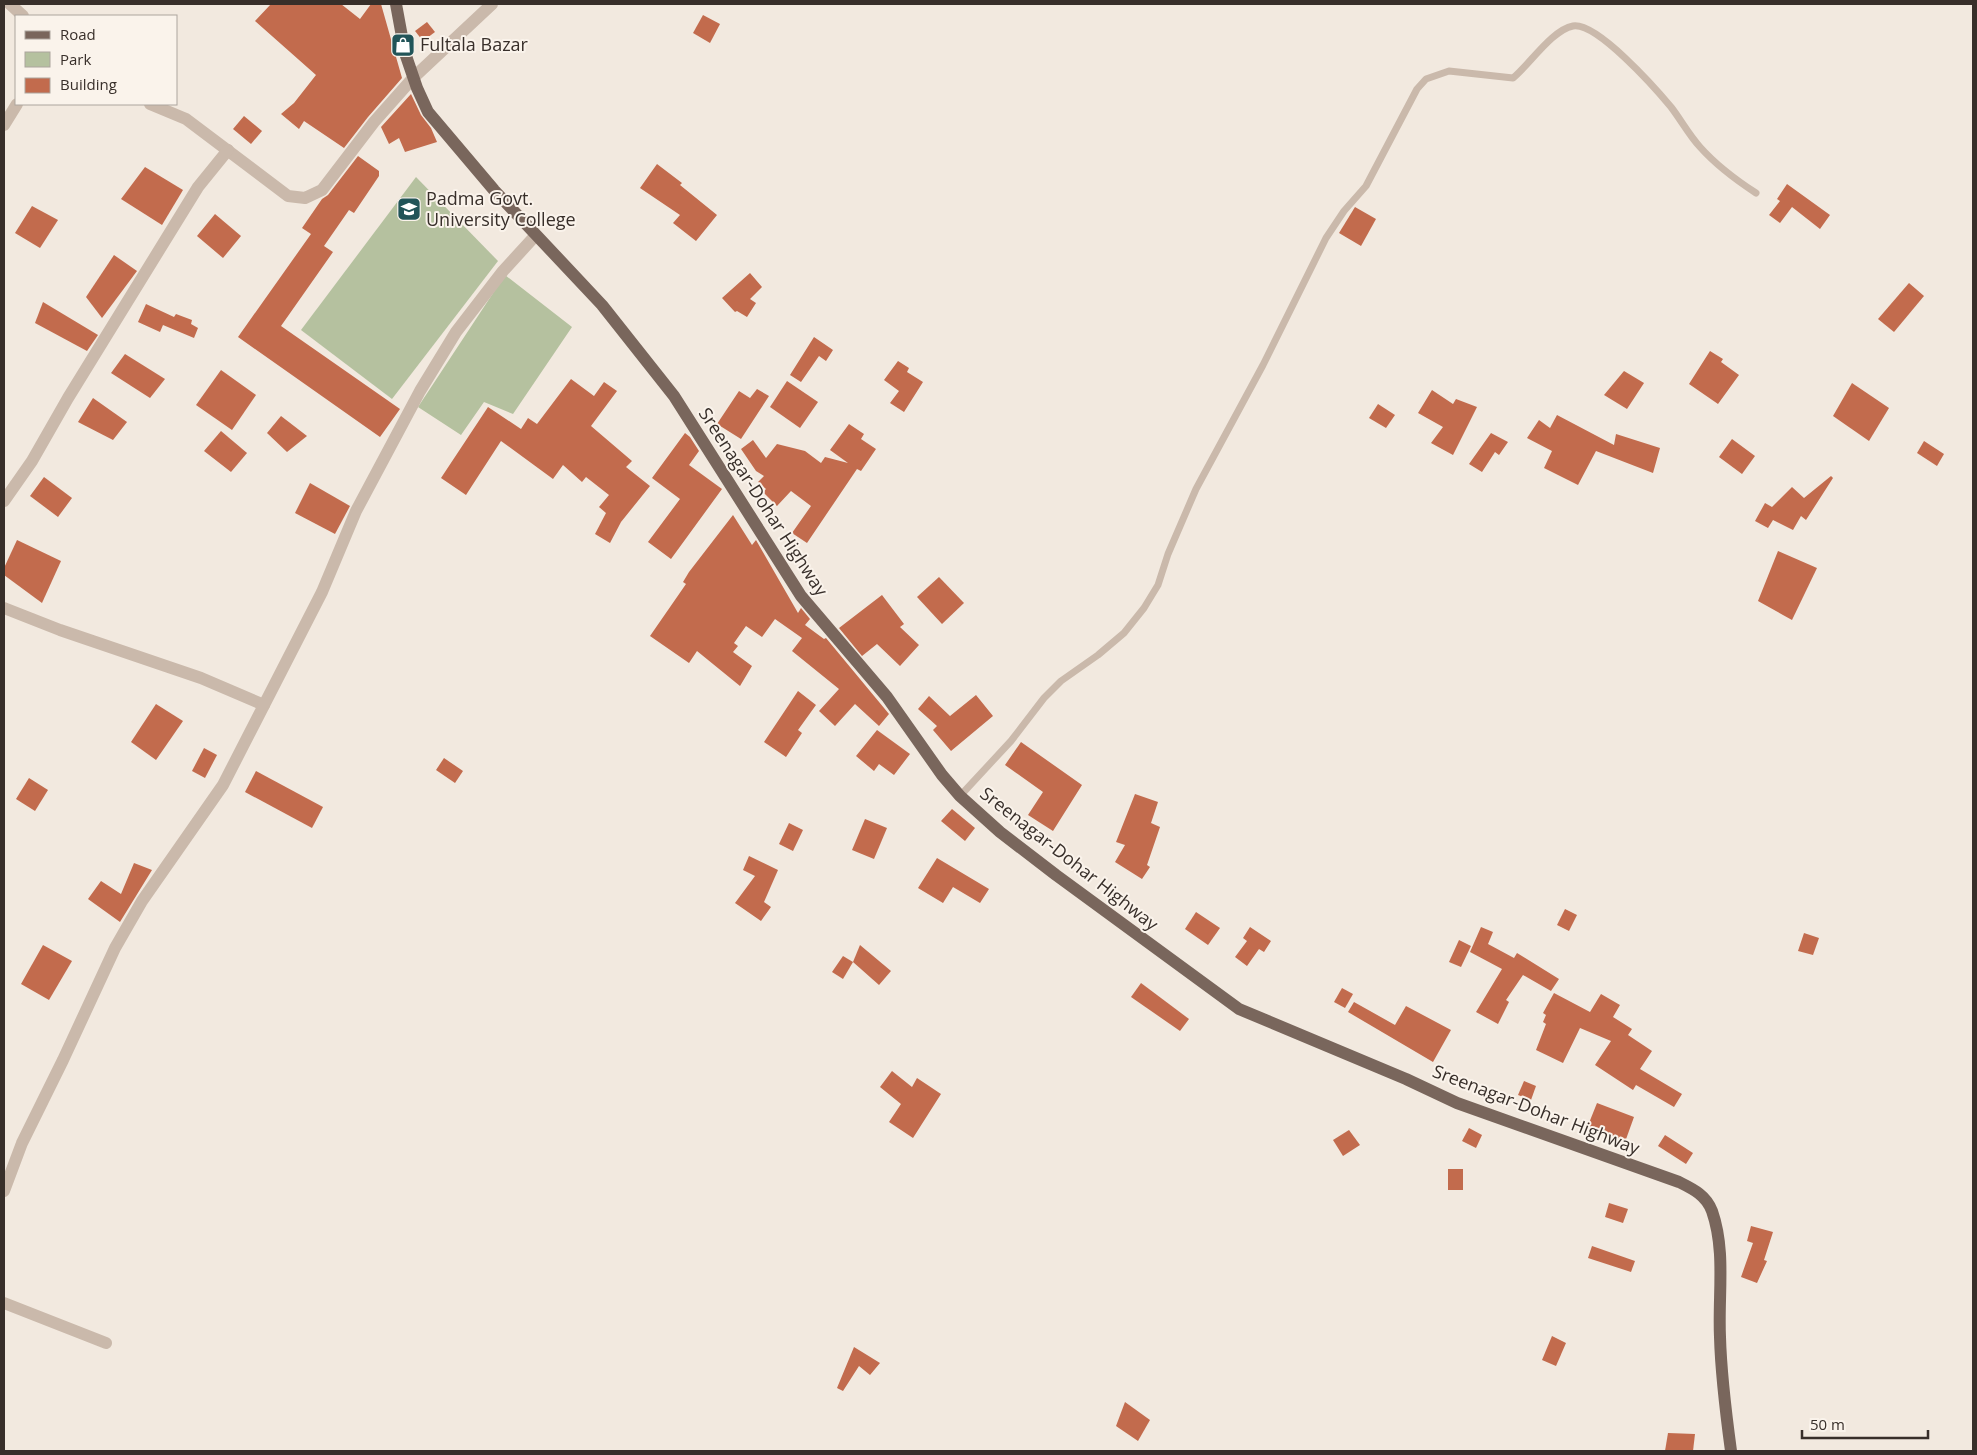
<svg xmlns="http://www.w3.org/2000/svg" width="1977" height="1455" viewBox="0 0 1977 1455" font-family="'Open Sans',sans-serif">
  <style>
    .green { fill: #b5c19f }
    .building { fill: #c26b4d }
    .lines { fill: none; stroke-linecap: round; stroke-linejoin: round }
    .lane { stroke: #cab9ab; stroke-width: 7 }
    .street { stroke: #cab9ab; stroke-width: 12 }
    .primary { stroke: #79665c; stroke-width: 12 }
    .labels { text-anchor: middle; stroke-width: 4; stroke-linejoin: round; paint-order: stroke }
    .poi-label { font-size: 18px; fill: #382f2a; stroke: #faf3eb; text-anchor: start }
    .street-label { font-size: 18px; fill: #382f2a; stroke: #faf3eb }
  </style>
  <rect width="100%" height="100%" fill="#f2e9df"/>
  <!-- green -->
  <g class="green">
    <polygon points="416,177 498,261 392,399 301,330"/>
    <polygon points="505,275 572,327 513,414 484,402 461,435 418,407"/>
  </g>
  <!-- building -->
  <g class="building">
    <polygon points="271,4 341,4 360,19 371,4 381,4 402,78 368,117 344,148 304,121 299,129 281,114 294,103 316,75 255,21"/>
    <polygon points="703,15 720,24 710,43 693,33"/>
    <polygon points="427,22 435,32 423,41 415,31"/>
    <polygon points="411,94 421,115 431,128 437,142 405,152 399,138 389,144 381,127"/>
    <polygon points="244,116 262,131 251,144 233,129"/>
    <polygon points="358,156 379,171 379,176 354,213 349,210 324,246 333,252 281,326 400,409 380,437 238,337 311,234 302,228 322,199 328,195"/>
    <polygon points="657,164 682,183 680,185 717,215 696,241 673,223 680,215 640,188"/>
    <polygon points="145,167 183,190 162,225 121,199"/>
    <polygon points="1787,184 1830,215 1820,229 1792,207 1780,223 1769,215 1780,201 1777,199"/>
    <polygon points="32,206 58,220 40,248 15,233"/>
    <polygon points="1355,207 1376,219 1361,246 1339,233"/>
    <polygon points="215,214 241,236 223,258 197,236"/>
    <polygon points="114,255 137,271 102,318 86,297"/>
    <polygon points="750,273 762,287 750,299 756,303 747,317 737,311 735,312 722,298"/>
    <polygon points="1909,283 1924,296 1894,332 1878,319"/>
    <polygon points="43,302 98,335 87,351 35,323"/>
    <polygon points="146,304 174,317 176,314 192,320 191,324 198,328 194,338 163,325 160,332 138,322"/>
    <polygon points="814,337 833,350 826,361 819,356 801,382 790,375"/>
    <polygon points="1710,351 1723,359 1721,362 1739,375 1718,404 1689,384"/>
    <polygon points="125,354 165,379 150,398 111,373"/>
    <polygon points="898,361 909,368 907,372 923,382 904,412 890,403 899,391 884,380"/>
    <polygon points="221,370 256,395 232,430 196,405"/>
    <polygon points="1624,371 1644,383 1627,409 1604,395"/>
    <polygon points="571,379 594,396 604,382 617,391 591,426 632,461 626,467 650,486 621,522 610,543 595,534 606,513 599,507 609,495 586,477 582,482 563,465 553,479 501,441 466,495 441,478 488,407 521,429 528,418 537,424"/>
    <polygon points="787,381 818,402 800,428 770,407"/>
    <polygon points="1852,383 1889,408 1869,441 1833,416"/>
    <polygon points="757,389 769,396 741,439 717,424 739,391 750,398"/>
    <polygon points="1432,390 1453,404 1456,399 1477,407 1453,455 1431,443 1443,427 1418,413"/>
    <polygon points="93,398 127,422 113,440 78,422"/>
    <polygon points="1378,404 1395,415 1386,428 1369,418"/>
    <polygon points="1557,415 1614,445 1616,434 1660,448 1653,473 1596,451 1578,485 1544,468 1552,451 1527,438 1539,420 1550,428"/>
    <polygon points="281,416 307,436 287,452 267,433"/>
    <polygon points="849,424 864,434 861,439 876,449 861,471 857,469 807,543 792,533 811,506 791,491 777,506 763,492 766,489 758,482 764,476 756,471 741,449 753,440 766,458 777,444 805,451 821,463 825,457 848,463 830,450"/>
    <polygon points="221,431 247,453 231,472 204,451"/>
    <polygon points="685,433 690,437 699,451 689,465 722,489 671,559 648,542 680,499 652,478"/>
    <polygon points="1491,433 1508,442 1499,455 1495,452 1482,472 1469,464"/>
    <polygon points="1732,439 1755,456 1742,474 1719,457"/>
    <polygon points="1924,441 1944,454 1937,466 1917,453"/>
    <polygon points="1831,476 1833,478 1806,520 1801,516 1793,530 1773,520 1768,528 1755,521 1765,503 1772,507 1792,487 1804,498"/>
    <polygon points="44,477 72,498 58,517 30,496"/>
    <polygon points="310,483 350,506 335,534 295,513"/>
    <polygon points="733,515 752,545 756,540 798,613 801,608 810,619 805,625 824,639 826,638 889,714 879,726 855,704 835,726 819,711 839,689 792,651 802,638 775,619 762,637 746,626 734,643 738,646 733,652 752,666 740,686 697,651 689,663 650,636 686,584 683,582 689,572"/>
    <polygon points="17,540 61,561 42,603 4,575 4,568"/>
    <polygon points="1778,551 1817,568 1792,620 1758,601"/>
    <polygon points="939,577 964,603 942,624 917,597"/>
    <polygon points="882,595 904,624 900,627 919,645 900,666 877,644 862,656 839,628"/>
    <polygon points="798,691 816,705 798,730 802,733 786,757 764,742"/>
    <polygon points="976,695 993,716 951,751 933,730 937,726 918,709 929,696 950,716"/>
    <polygon points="156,704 183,721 156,760 131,742"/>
    <polygon points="877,730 910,754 894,775 879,764 874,771 856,756"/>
    <polygon points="1021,742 1082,785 1053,831 1028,815 1043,792 1005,765"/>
    <polygon points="204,748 217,755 205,778 192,771"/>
    <polygon points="444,758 463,771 455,783 436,770"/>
    <polygon points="256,771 323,807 312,828 245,792"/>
    <polygon points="29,778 48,790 35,811 16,799"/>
    <polygon points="1135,794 1158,802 1151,823 1160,827 1147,865 1150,867 1142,879 1115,862 1125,845 1116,842"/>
    <polygon points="952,809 975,828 965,841 941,821"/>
    <polygon points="865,819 887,828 874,859 852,850"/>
    <polygon points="789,823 803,830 793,851 779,844"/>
    <polygon points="749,856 778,870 764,902 771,907 761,921 735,903 755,876 743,870"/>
    <polygon points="937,858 989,889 980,903 953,887 943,903 918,888"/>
    <polygon points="134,863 152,870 120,922 88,899 101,881 121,894"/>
    <polygon points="1565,909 1577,915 1569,931 1557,925"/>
    <polygon points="1196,912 1220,928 1208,945 1185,929"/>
    <polygon points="1250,927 1271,941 1264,952 1259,949 1247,966 1235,957 1247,941 1243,938"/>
    <polygon points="1481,927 1493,932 1488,944 1514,958 1517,953 1559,979 1551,991 1523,975 1506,1000 1509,1002 1498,1024 1476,1012 1502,969 1470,952"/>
    <polygon points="1804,933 1819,938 1813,955 1798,951"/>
    <polygon points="1459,940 1471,946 1461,967 1449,962"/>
    <polygon points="43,945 72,961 49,1000 21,984"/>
    <polygon points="860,945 891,971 879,985 853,962"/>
    <polygon points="843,956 853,962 843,979 832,972"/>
    <polygon points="1141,983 1189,1019 1180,1031 1131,997"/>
    <polygon points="1342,988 1353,994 1345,1008 1334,1002"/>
    <polygon points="1554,993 1590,1012 1601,994 1620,1005 1613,1017 1632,1029 1628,1035 1652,1051 1640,1069 1682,1094 1674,1107 1636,1085 1633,1090 1595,1065 1611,1041 1580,1028 1563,1063 1536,1050 1546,1024 1543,1022 1546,1015 1543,1013"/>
    <polygon points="1354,1002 1395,1025 1406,1006 1451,1030 1433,1062 1348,1012"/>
    <polygon points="892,1071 912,1087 917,1078 941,1094 913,1138 889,1122 901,1104 880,1087"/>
    <polygon points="1524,1081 1536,1086 1531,1100 1518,1095"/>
    <polygon points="1597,1103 1634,1117 1625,1142 1587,1128"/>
    <polygon points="1469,1128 1482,1135 1476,1148 1462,1141"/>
    <polygon points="1349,1130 1360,1145 1343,1156 1333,1140"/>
    <polygon points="1665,1135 1693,1153 1686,1164 1658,1146"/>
    <rect x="1448" y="1169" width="15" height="21"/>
    <polygon points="1609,1203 1628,1209 1623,1223 1605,1217"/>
    <polygon points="1751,1226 1773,1232 1764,1260 1767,1261 1757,1283 1741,1277 1753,1243 1747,1241"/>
    <polygon points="1592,1246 1635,1261 1631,1272 1588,1258"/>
    <polygon points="1552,1336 1566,1343 1556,1366 1542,1360"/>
    <polygon points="854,1347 880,1363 870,1375 859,1366 843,1391 837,1388"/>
    <polygon points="1125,1402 1150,1420 1138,1441 1116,1426"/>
    <polygon points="1668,1433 1695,1434 1693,1451 1665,1451"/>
  </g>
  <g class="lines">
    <!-- lane -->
    <path class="lane" d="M960,796L1011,741L1044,698L1061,681L1098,655L1124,633L1144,608L1158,585L1168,554L1196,489L1263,365L1326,238L1344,211L1366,186L1417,89L1426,79L1449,71L1513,78C1530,64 1552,30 1573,26C1597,22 1656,89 1671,107C1681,120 1689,135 1700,147C1716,165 1736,180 1756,193"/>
    <!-- street -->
    <g class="street">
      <polyline points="10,4 23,16"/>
      <polyline points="150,104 186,119 288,196 305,198 322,190 374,122 413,78 492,4"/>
      <polyline points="4,125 17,104"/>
      <polyline points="4,501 32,461 68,398 198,187 228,150"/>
      <polyline points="4,608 60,630 201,678 264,705"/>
      <polyline points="4,1191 22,1143 63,1060 115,948 142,901 223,785 322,592 356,511 420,391 456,332 503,271 535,236"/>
      <polyline points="4,1303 106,1343"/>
    </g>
    <!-- primary -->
    <path class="primary" d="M396,4L405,53L417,88L428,112L494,190L602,305L674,396L801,596L887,697L942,775L960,796L1000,832L1056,875L1239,1009L1406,1079L1457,1103L1679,1182C1693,1189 1706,1195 1712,1211C1726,1251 1718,1295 1720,1337C1721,1375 1726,1414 1731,1451"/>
  </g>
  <!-- icons -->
  <defs>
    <g id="shop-square" transform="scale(1.25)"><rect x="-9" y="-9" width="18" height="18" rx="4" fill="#215458" stroke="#faf3eb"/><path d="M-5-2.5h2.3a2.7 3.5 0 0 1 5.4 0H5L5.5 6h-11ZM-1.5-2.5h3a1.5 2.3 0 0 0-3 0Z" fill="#fff"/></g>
    <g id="university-square" transform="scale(1.25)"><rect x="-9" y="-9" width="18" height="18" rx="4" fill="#215458" stroke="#faf3eb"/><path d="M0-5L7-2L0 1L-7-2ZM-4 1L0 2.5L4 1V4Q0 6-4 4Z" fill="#fff"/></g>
  </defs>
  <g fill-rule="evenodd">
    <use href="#shop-square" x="403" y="45"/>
    <use href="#university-square" x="409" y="209"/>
  </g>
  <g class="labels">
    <!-- poi labels -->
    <g class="poi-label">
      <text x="420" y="51">Fultala Bazar</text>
      <text x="426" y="205">Padma Govt.<tspan x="426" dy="21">University College</tspan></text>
    </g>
    <!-- street labels -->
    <g class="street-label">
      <text transform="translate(763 502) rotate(57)" y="6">Sreenagar-Dohar Highway</text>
      <text transform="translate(1069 859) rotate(38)" y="6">Sreenagar-Dohar Highway</text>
      <text transform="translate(1536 1110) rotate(21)" y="6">Sreenagar-Dohar Highway</text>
    </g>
  </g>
  <!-- border -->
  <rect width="1977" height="1455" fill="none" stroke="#382f2a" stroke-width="10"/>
  <!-- legend -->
  <rect x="15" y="15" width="162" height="90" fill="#faf3eb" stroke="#aca59e"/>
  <rect x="25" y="31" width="25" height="8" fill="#79665c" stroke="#aca59e"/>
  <text x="60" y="40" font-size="15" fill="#382f2a">Road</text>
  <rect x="25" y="52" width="25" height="15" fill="#b5c19f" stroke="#aca59e"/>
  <text x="60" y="65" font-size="15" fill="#382f2a">Park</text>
  <rect x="25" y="78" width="25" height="15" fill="#c26b4d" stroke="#aca59e"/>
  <text x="60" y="90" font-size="15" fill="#382f2a">Building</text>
  <!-- scale -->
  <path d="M1802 1430v8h126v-8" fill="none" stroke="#382f2a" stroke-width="2.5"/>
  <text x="1810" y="1430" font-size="15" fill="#382f2a" stroke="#faf3eb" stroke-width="4" paint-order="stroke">50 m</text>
</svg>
